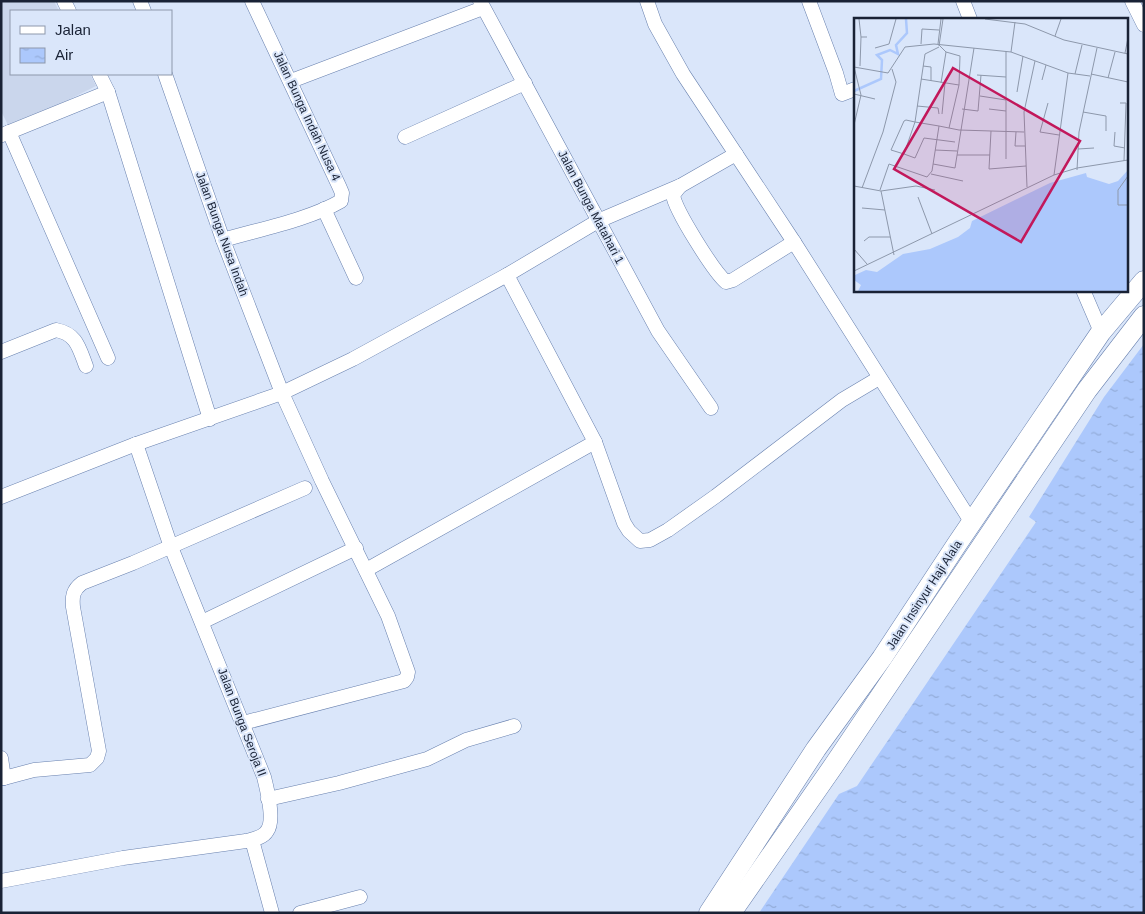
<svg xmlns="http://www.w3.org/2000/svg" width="1145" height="914" viewBox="0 0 1145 914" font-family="Helvetica,sans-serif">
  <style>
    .built { fill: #cad6ec }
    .water { fill: url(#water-ripples) }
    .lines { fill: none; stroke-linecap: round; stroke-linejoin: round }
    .street-casing { stroke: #6880ae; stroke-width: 15 }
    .secondary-casing { stroke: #6880ae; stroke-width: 21 }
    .street { stroke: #fff; stroke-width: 14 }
    .secondary { stroke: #fff; stroke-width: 20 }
    .labels { text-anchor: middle; stroke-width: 4; stroke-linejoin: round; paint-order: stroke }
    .street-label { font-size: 12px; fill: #192235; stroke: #dae6fa }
    .inset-river { fill: none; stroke: #acc8fc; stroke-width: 2.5 }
    .inset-road { fill: none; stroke: #8d98ab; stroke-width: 1 }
    .view { fill: #c2185b; fill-opacity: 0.15; stroke: #c2185b; stroke-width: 2.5 }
    .inset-edge { fill: none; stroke: #192235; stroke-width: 2.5 }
  </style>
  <defs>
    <pattern id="water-ripples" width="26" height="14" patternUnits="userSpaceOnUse" patternTransform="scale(1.25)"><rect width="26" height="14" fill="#acc8fc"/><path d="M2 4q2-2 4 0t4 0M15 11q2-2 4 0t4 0" fill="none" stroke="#93acd9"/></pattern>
  </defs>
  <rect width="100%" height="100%" fill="#dae6fa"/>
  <!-- built -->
  <polygon class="built" points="1,1 54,1 59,11 11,11 11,74 90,74 96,86 10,129 1,111"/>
  <!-- water -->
  <polygon class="water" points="1144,344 1144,913 759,913 839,794 857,786 1036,522 1029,517 1104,397"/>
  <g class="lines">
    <!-- street casing -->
    <g class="street-casing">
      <g id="street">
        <polyline points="64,1 69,11"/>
        <polyline points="140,1 144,11"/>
        <polyline points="480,1 658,331 711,408"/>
        <polyline points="647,1 655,24 683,74 794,242 972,523"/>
        <polyline points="809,1 836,73 842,94 855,89"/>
        <polyline points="963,1 970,19"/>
        <polyline points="1132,1 1144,25"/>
        <polyline points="99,74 108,92 210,419"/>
        <polyline points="165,74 223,240 282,393 322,481 388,616 408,672 407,677 404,681 243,723"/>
        <polyline points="291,81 483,8"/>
        <polyline points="9,132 108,358"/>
        <polyline points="2,135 108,92"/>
        <polyline points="405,137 525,83"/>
        <path d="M680,186L673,195C675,210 714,272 726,282L733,280L794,242"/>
        <polyline points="324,209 356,278"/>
        <path d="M223,240C260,229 308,220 341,201L342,193L339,186L252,1"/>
        <polyline points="507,275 595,442 624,523 629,531 640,541 650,540 668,530 716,496 842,400 879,378"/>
        <polyline points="1083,290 1101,332"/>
        <path d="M1,352L56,330C77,334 79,348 86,366"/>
        <polyline points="1,497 136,444 282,393 353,359 507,275 598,221 680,186 736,154"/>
        <polyline points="366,570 595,442"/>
        <polyline points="202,622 356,548"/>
        <polyline points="1,758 4,778 1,778"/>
        <path d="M4,778L34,770L90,765L97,758L99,751L73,607C72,596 73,590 82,583L133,563L305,488"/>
        <polyline points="268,799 339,783 427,759 466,740 514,726"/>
        <polyline points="252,840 272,913"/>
        <path d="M1,881L123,858L246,841C253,839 263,838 267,831C275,821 267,789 264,777L171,547L136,444"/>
        <polyline points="300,913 360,897"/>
      </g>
    </g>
    <!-- secondary casing -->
    <g class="secondary-casing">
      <g id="secondary">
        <polyline points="709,913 816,749 882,658 957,544 1101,332 1144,281"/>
        <polyline points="731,913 834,765 1087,390 1144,316"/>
      </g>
    </g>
    <!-- street -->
    <use href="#street" class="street"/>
    <!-- secondary -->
    <use href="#secondary" class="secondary"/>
  </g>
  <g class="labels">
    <!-- street labels -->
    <g class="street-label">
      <text transform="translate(307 116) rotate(65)" y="4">Jalan Bunga Indah Nusa 4</text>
      <text transform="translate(591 207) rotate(62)" y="4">Jalan Bunga Matahari 1</text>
      <text transform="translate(222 234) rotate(70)" y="4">Jalan Bunga Nusa Indah</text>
      <text transform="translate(924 595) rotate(-57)" y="4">Jalan Insinyur Haji Alala</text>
      <text transform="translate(242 722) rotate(69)" y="4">Jalan Bunga Seroja II</text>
    </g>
  </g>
  <!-- overview -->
  <g transform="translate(854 18)">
    <rect width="274" height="274" fill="#dae6fa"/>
    <path d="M274,152V273H4L7,267L0,262L1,257L12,252L23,254L49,236L76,231L104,219L116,210L118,203L196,165L232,155L233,159L255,166L264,163Z" fill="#acc8fc"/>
    <path class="inset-river" d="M0,73L27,61L28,42L23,37L36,32L44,36L42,27L53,15L52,1"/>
    <path class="inset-road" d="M5,1L7,19H13M87,1L84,26L92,34L87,65M131,1L171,6L210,22L274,36M201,18L207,1M67,26L68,11L85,12M85,28L89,1M85,29L71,36L61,104L50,136L37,132L50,103L52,102L61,104L85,108L105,112L170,114M21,30L35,26L42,1M92,34L106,38L105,67L95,110M157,34L161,4M271,35L274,20M6,48L7,19M69,48L77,49V63M0,49L34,55L51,29L80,26L157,34L214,55L236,58M0,49L7,77L0,107M221,56L228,27M237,56L274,64M123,57L152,59M254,60L261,34M67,61L105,67M188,62L192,47M163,74L169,38M0,76L21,81M126,78L152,82M194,85L186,114L205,117M266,85H272L270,143M63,88L84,90L85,96M108,91L124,93L127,57M135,91L152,93M229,94L252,98V113M88,96L91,65M137,113L135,151L172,148M162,114L161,128H171M261,114L260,128L271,130M224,131L240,130M81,132L103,133M50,136L61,140L70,120L101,124M103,137H136M152,141V33M79,146L101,150L120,30M223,152L225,114L243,30M77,156L109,163M200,157L214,55M274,158L264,172V187H274M73,159L78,153L85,108M0,168L27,173L62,168L81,172M173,169L170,94L181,43M8,170L29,114L42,64L38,51M26,172L35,146L73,159M27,173L40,237M64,179L78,216M8,190L31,192M10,223L15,219H36M0,231L13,246M0,253L200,157L223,150L274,142"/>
    <path class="view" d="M99,50L226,123L167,224L40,151Z"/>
    <rect width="274" height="274" class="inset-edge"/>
  </g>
  <!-- border -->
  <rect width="1145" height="914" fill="none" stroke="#192235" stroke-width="5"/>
  <!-- legend -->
  <rect x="10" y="10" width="162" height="65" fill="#dae6fa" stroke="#8d98ab"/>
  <rect x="20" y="26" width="25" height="8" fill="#ffffff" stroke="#8d98ab"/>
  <text x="55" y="35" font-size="15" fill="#192235">Jalan</text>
  <rect x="20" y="48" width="25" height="15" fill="url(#water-ripples)" stroke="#8d98ab"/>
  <text x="55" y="60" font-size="15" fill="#192235">Air</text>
</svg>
